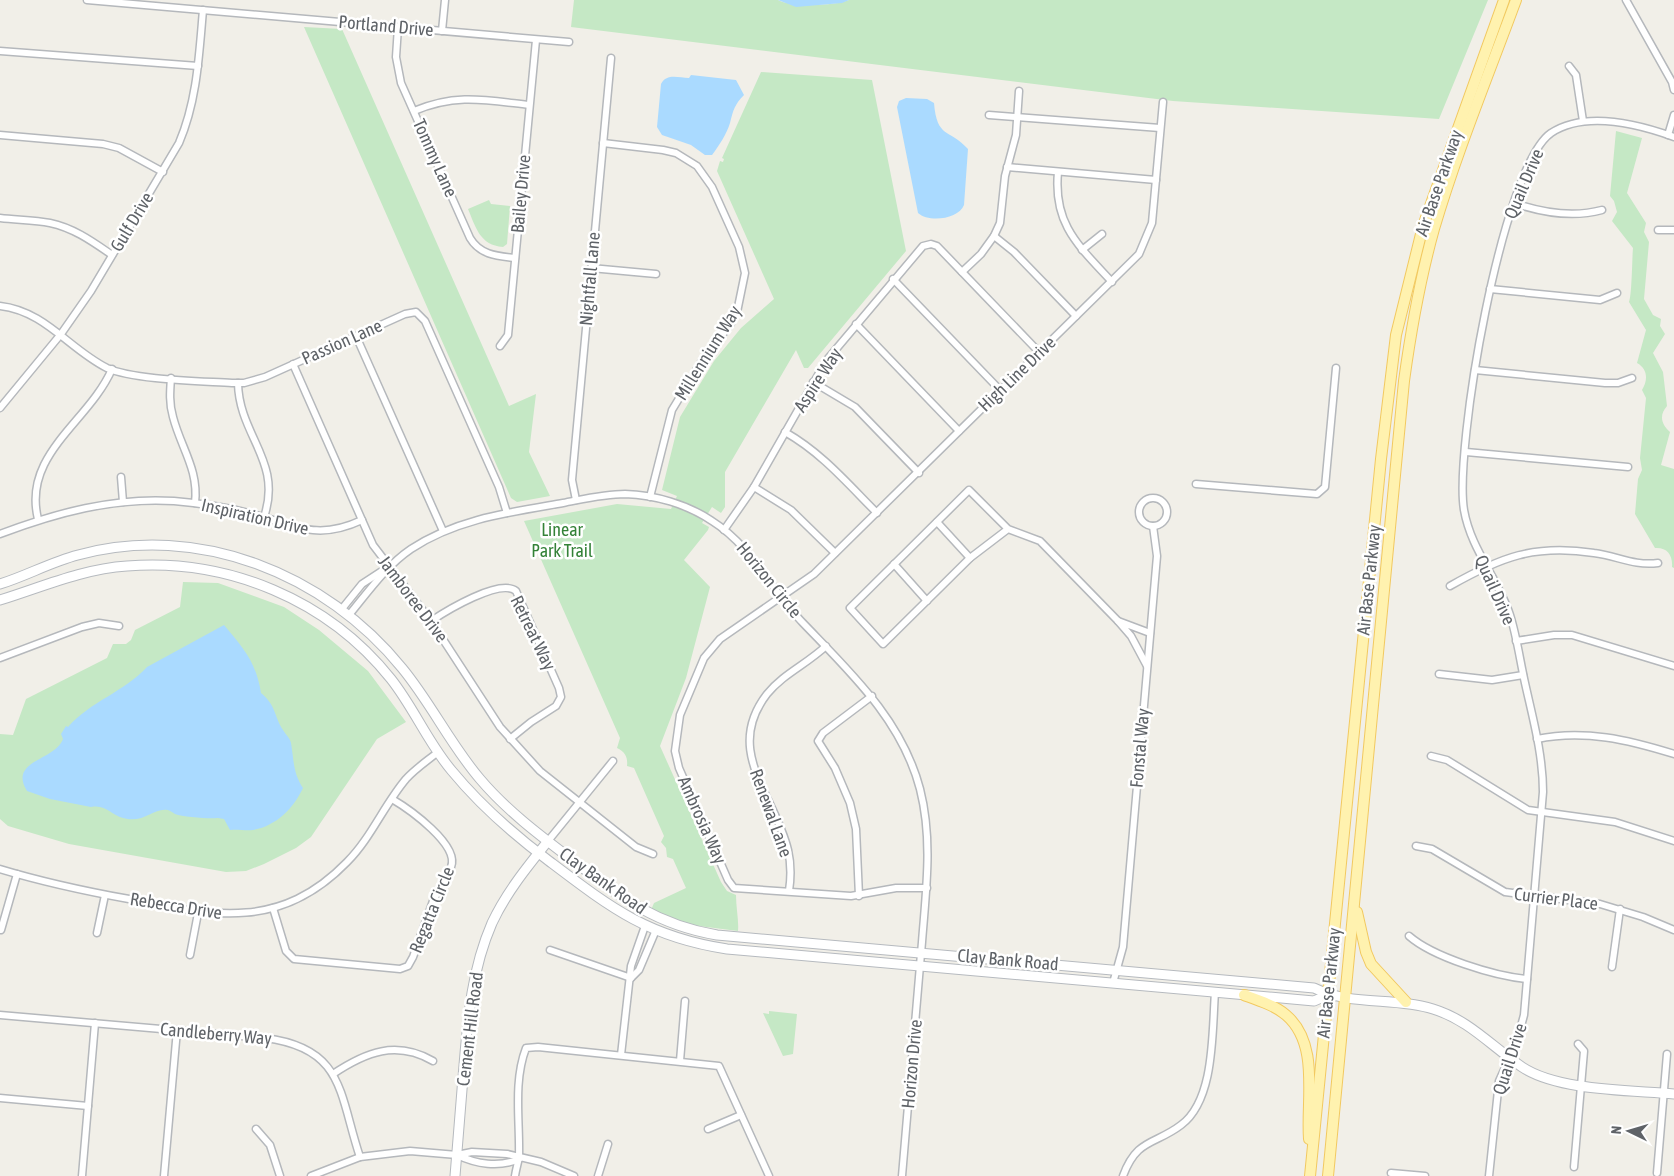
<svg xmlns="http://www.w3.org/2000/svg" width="1674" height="1176" viewBox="0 0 1674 1176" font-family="'Asap Condensed',sans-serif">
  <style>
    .green { fill: #c5e8c5 }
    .water { fill: #aadaff }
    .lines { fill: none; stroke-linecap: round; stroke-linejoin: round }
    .street-casing { stroke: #b5b8bc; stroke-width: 9 }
    .secondary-casing { stroke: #b6babf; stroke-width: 11 }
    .primary-casing { stroke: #f2c960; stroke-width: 12 }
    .street { stroke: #fff; stroke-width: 6 }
    .secondary { stroke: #fff; stroke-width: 9 }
    .primary { stroke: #fff2af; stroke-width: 10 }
    .labels { text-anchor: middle; stroke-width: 5; stroke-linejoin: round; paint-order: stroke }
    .street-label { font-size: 18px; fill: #5f6368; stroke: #fff }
    .park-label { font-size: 18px; fill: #348238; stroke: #fff }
  </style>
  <rect width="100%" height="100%" fill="#f1efe8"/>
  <!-- green -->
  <g class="green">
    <path d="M574,0H778C790,7 836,6 849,0H1488L1439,119L1173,101L571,27Z"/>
    <polygon points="304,27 342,29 509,406 536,394 529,452 550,496 517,502 511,498"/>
    <path d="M761,72L872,80L906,251L808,368H804L796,350L725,472V507L721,513L712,507L702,523L709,527L708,530L684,560L710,587L686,678L660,746L721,882L727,891L736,895C736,908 739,921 738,931L691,925L651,910L654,903L686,888L673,859L667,857L666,848L661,842L664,836L634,768L627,766C628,757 625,752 617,748L620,738L524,521L617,504L671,509L677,496L662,490L680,417L714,361L741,328L774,299L717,171L720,161L723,162L724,159L722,158Z"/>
    <path d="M1616,131L1642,138L1627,193L1646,223L1644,232L1649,242L1644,299L1653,315L1661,319L1660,326L1665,334L1653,353L1663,372L1667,406C1659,415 1661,424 1670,432L1661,465L1674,469V568L1672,567C1673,555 1667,547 1655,548L1635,514L1638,479L1642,470L1640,458L1646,398L1642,390C1648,380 1648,369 1637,363L1646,330L1629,302C1632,295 1632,258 1633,248L1612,221L1617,212L1614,201L1610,196Z"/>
    <path d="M489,200L491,204L510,206L507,244L503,247C480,245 476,228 468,209Z"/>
    <polygon points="183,582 218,583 284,607 319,630 368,671 406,722 377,739 311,837 296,848 264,864 246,871 226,872 69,844 8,826 0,819 0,734 13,735 26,699 107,658 113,644 126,644 131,640 135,630 180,607"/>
    <polygon points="769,1011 797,1014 793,1054 783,1056 763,1013 769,1014"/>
  </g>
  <!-- water -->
  <g class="water">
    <polygon points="778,0 849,0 842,3 796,7"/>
    <path d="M691,75L736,80L744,95C735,104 733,110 730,123C727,133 719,146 712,155H705L691,145L662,135L657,127L661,84C667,73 678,78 689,78Z"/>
    <path d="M906,98L927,99L934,103C937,139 949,128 968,149L964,205C959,219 929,223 918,213L897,107L899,101Z"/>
    <path d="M224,625C244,649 256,662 261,693C276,705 274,716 283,730C286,735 290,738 291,743C294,761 293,773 303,788C293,809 276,826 253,830C246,831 238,829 230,830L224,819L218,818C210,819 183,817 175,814C173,813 171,811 168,810C154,807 144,824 123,818C111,815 106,804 91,807L50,799L27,791C8,760 55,761 63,739L61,734L66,726L68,727C91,701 124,692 147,667Z"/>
  </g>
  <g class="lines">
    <!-- street casing -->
    <g class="street-casing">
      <g id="street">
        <polyline points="87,0 569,42"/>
        <polyline points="1626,0 1672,82 1674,90"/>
        <path d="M398,27L396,57L401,83L470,238C480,255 497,256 515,258"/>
        <polyline points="442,31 445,0"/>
        <polyline points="0,51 198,66"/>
        <polyline points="1569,66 1576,75 1583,121"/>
        <path d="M414,111C456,93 486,100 529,105"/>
        <polyline points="989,115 1160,128"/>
        <polyline points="0,135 103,144 119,148 163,172"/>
        <polyline points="1668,135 1674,115"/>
        <polyline points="603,143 663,150 676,153 697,166 712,187 739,247 745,273 737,312 730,325 703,359 672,410 650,497"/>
        <polyline points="1007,167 1156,180"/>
        <path d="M1058,172C1053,225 1079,246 1112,282"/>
        <path d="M1514,203C1543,213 1572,218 1602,210"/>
        <path d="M0,218C16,220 34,220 50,223C74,228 93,242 112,255"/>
        <polyline points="1658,230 1674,230"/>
        <polyline points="994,236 1014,252 1076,316"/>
        <polyline points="1082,250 1102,234"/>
        <polyline points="591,268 656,274"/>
        <polyline points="962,272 981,254 994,236 1000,223 1005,176 1016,135 1019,91"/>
        <polyline points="893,279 1000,390"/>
        <polyline points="1490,289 1600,300 1617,293"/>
        <path d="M0,306C45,311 69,349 107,368C134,380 200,381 232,383H244L265,377L405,314L416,312L425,321L499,487L507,513"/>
        <polyline points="856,324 959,431"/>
        <polyline points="356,336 443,531"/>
        <polyline points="500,346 508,335 536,40"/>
        <polyline points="293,364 373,545 431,621 500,727 540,771 636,847 653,854"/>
        <polyline points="1475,370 1605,383 1618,383 1632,378"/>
        <path d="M171,378C170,391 169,404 173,417C181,448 199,470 195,503"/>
        <polyline points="813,382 855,407 919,473"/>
        <path d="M238,383C239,436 283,461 264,517"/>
        <path d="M0,408L61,334L91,291L179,143C197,101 199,56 203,10"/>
        <path d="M785,432C822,453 847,483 877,513"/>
        <polyline points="1466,452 1628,467"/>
        <polyline points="121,477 123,502"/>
        <polyline points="1196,484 1317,494 1325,487 1336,368"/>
        <polyline points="754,487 791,510 835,553"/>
        <circle cx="1153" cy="512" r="14"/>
        <polyline points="576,500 572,480 611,58"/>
        <path d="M38,519C22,454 89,422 112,369"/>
        <polyline points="937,522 970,558"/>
        <polyline points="1008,529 970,558 883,644 850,608 969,490 1008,529 1040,541 1118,621"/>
        <polyline points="724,530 754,487 826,361 923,246 931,244 937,246 1039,352"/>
        <path d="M0,534C56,513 114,497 174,501C199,503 225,507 249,513C294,524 315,542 362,520"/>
        <polyline points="894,564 927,601"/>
        <path d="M1450,586C1501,557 1534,544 1594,553C1618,556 1633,566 1658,563"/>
        <polyline points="341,610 362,584 388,567"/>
        <path d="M349,615C368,592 386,566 411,549C456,519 511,512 563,503C584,499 604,494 625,494C655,495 687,504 712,521C752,546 771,590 803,623C850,672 902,720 920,789C933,840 926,890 922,942C916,1020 909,1098 902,1176"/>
        <path d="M431,621C446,611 500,578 516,591L559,688L561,697L556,706L531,722L510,739"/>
        <polyline points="1516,641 1554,635 1572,635 1674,666"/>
        <polyline points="0,658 82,627 99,623 119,626"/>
        <polyline points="1147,666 1131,636 1118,621 1150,633"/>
        <polyline points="1439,674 1492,680 1523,675"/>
        <path d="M1537,739C1584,729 1629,740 1674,754"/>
        <polyline points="1431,756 1447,760 1528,810 1615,822 1674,841"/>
        <polyline points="548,841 613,761"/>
        <polyline points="1416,846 1432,849 1505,892 1600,904 1643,917 1674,930"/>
        <path d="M0,869C43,882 85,891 129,899C213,916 280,931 347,862C371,838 384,805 406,779C415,769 427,761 438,752"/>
        <polyline points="927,888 896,888 851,896 734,888 728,880 679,768 675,751 680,715 704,658 720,639 814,574 1139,254 1152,223 1163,102"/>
        <path d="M789,891C791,878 791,863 788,850C775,795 723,751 767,694C783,674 807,664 826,646"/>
        <polyline points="859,896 856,829 850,803 835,768 818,741 823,733 872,696"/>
        <path d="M273,908L286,951L294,959L400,969L408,966L413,957L433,901L451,867C460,845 409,809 392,799"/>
        <polyline points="1,930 17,874"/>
        <polyline points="97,933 105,895"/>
        <path d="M1409,936C1433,957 1494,976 1527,979"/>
        <polyline points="550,950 631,978"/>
        <polyline points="190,955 198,913"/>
        <polyline points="1612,967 1620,909"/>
        <polyline points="631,978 639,970 656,930"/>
        <polyline points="1113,983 1123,947 1157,556 1153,526"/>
        <path d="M0,1015L265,1038C345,1048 339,1095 360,1157"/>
        <polyline points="621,1055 631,966 645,926"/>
        <polyline points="680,1061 685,1001"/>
        <path d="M333,1074C366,1052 396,1040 433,1061"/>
        <polyline points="0,1098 88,1106"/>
        <polyline points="256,1129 270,1145 280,1176"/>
        <polyline points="708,1129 741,1115"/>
        <path d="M457,1155C476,1164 499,1168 519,1159"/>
        <polyline points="1574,1167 1584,1051 1578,1044"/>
        <polyline points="1391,1173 1425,1176"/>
        <polyline points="1657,1173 1667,1054"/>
        <polyline points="82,1176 95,1023"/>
        <polyline points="164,1176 177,1030"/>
        <polyline points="311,1176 360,1157 410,1151 457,1155 472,1152 507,1154 541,1162 574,1176"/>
        <path d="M515,1176C516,1169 518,1163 519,1157C520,1121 513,1082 526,1048L538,1047L719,1066L769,1176"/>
        <polyline points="598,1176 608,1144"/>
        <path d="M1123,1176C1137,1138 1155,1145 1181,1125C1215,1100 1212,1032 1215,992"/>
        <path d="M1489,1176L1499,1081L1517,1041L1524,1015L1543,792C1543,755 1533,719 1525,683C1520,661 1517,637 1510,615C1498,578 1471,550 1464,510C1454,450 1502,167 1551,133C1586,110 1638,124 1674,137"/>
      </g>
    </g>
    <!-- secondary casing -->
    <g class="secondary-casing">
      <g id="secondary">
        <path d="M0,584C26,576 51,562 78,555C198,522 326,574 402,668C431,703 450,744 480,779C507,811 542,837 575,862C621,898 657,925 717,935L1314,988C1350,1006 1395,997 1433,1009C1469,1020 1491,1046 1522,1067C1558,1091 1631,1090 1674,1094"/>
        <path d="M0,600C42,587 82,569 127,566C228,558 328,600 391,679C414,708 428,743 452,771C480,805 513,834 549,861C611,908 648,937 727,949L1314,1001L1328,995"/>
        <path d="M455,1176C458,1139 461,1102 464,1065C468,1016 472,969 492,923C506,893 527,867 548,841"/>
      </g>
    </g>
    <!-- primary casing -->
    <g class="primary-casing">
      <g id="primary">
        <polyline points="1357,912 1366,952 1371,964 1406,1002"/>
        <path d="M1244,995C1258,1000 1274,1005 1286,1015C1320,1044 1306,1099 1309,1139"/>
        <polyline points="1310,1176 1381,459 1396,335 1423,226 1504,0"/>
        <path d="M1328,1176L1404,381C1411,330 1420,279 1434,229C1457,151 1488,76 1516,0"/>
      </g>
    </g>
    <!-- street -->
    <use href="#street" class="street"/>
    <!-- secondary -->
    <use href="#secondary" class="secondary"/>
    <!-- primary -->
    <use href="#primary" class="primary"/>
  </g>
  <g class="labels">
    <!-- street labels -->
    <g class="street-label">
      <text transform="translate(386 26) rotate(5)" y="6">Portland Drive</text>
      <text transform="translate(435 158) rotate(66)" y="6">Tommy Lane</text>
      <text transform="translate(1439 183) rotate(-71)" y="6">Air Base Parkway</text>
      <text transform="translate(1524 184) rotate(-67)" y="6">Quail Drive</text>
      <text transform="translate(521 194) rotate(-85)" y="6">Bailey Drive</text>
      <text transform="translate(132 222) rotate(-59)" y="6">Gulf Drive</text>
      <text transform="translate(590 279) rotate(-85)" y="6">Nightfall Lane</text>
      <text transform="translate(342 342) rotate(-24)" y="6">Passion Lane</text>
      <text transform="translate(708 353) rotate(-58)" y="6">Millennium Way</text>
      <text transform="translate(1017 374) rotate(-44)" y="6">High Line Drive</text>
      <text transform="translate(818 380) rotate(-57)" y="6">Aspire Way</text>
      <text transform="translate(255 517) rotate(13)" y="6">Inspiration Drive</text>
      <text transform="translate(769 580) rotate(51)" y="6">Horizon Circle</text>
      <text transform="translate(1369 580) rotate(-84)" y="6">Air Base Parkway</text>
      <text transform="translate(1495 590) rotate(66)" y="6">Quail Drive</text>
      <text transform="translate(413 599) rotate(53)" y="6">Jamboree Drive</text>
      <text transform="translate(533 633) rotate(64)" y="6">Retreat Way</text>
      <text transform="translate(1140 748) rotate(-85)" y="6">Fonstal Way</text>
      <text transform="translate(771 813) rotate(70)" y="6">Renewal Lane</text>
      <text transform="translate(702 820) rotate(66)" y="6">Ambrosia Way</text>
      <text transform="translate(603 881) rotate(35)" y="6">Clay Bank Road</text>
      <text transform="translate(1556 899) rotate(7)" y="6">Currier Place</text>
      <text transform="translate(176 906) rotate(9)" y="6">Rebecca Drive</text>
      <text transform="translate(432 910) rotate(-68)" y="6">Regatta Circle</text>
      <text transform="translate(1008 960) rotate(5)" y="6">Clay Bank Road</text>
      <text transform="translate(1329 983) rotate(-84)" y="6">Air Base Parkway</text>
      <text transform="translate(470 1029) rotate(-83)" y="6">Cement Hill Road</text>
      <text transform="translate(216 1034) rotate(5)" y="6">Candleberry Way</text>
      <text transform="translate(1510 1059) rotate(-72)" y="6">Quail Drive</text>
      <text transform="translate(912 1064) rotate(-85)" y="6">Horizon Drive</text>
    </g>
    <!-- park labels -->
    <g class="park-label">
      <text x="562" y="536">Linear<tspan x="562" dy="21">Park Trail</tspan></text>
    </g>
  </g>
  <!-- north arrow -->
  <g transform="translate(1629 1131) rotate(275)" stroke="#ffffff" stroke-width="4" paint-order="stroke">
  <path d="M0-4L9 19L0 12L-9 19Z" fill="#5f6368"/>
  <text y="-8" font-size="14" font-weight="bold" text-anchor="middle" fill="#5f6368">N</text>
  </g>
</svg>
